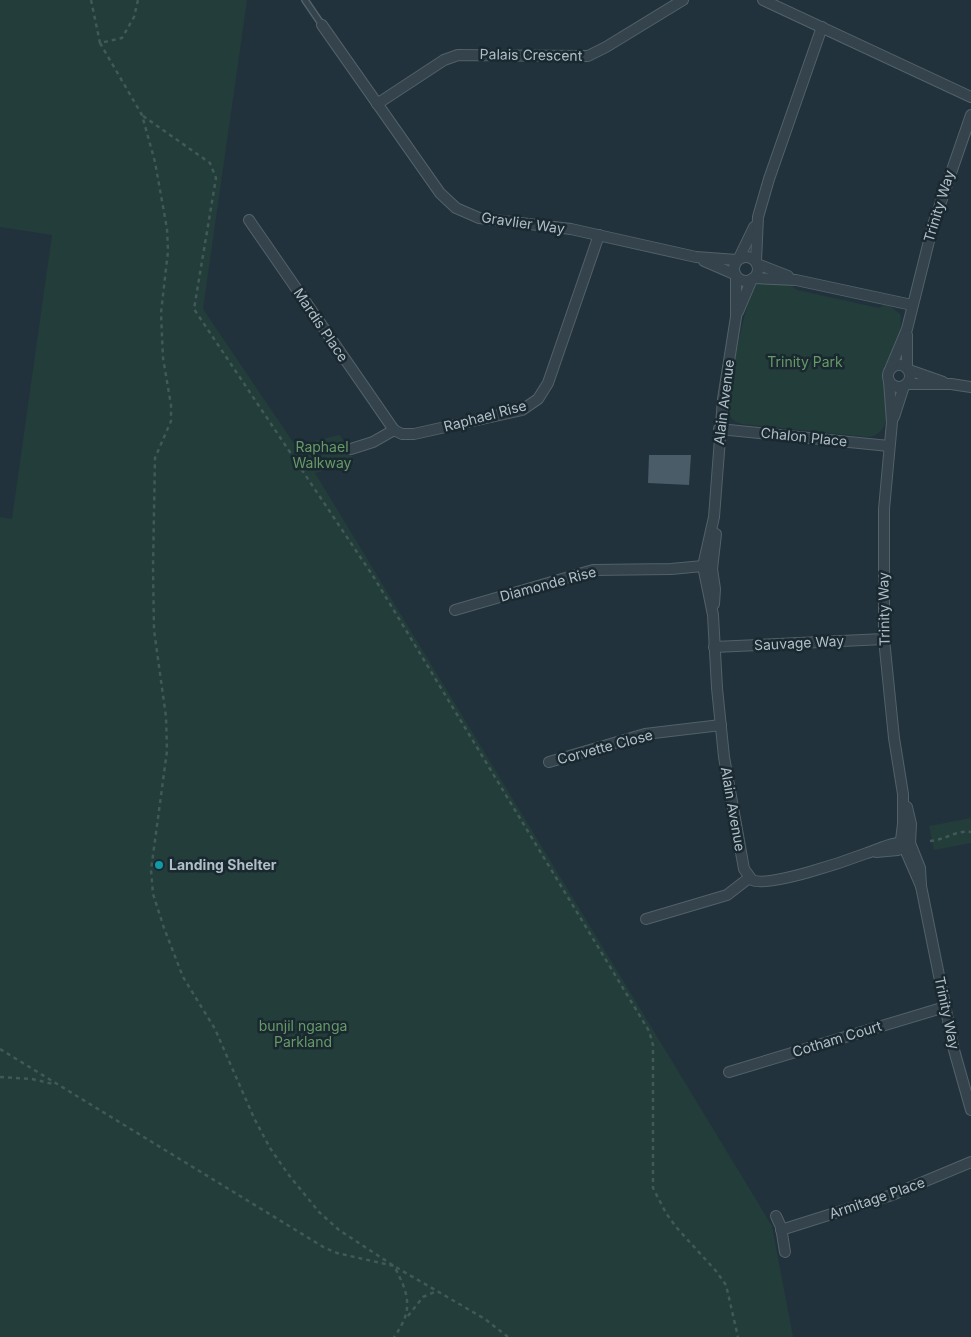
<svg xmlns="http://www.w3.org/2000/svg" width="971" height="1337" viewBox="0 0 971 1337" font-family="Inter,sans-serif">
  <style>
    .green { fill: #233d3a }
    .building { fill: #4a5c67 }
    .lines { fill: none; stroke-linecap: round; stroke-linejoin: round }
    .lane-casing { stroke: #536169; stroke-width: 8 }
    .street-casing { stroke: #536169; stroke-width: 12 }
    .path { stroke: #415957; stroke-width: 2.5; stroke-dasharray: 4 4; stroke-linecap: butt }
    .lane { stroke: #35434c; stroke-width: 5 }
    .street { stroke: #35434c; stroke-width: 10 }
    .culture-dot { fill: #0f9aa8; stroke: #1a2830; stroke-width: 2 }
    .labels { text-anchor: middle; stroke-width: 5; stroke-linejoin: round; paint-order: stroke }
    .street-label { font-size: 14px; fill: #b0bec8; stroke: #1a2830 }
    .park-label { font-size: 14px; fill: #669a67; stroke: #1a2830 }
    .poi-label { font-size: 14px; font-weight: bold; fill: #b0bec8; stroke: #1a2830; text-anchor: start }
  </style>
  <rect width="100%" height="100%" fill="#21323c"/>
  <!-- green -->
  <g class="green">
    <polygon points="0,0 247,0 203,309 295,445 340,435 355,462 315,473 772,1226 793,1337 0,1337 0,517 12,519 52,235 0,227"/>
    <path d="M757,283L789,284L797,290L879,308L885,305L891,307L900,314C903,325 898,344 893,355C890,361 884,364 883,371C881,378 884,383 886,390C889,407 890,435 868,437L742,424C737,422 732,421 730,415C725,398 745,299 757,283Z"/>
    <polygon points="971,818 971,843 934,850 929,826"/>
  </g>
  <!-- building -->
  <polygon class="building" points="649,455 691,455 689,485 648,483"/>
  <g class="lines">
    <!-- lane casing -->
    <g class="lane-casing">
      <polyline id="lane" points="305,0 322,25"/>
    </g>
    <!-- street casing -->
    <g class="street-casing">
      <g id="street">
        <polyline points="763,0 971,97"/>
        <polyline points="322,25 440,193 456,208 479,218 571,229 696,257 737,260"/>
        <polyline points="377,104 444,60 458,55 588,56 606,47 683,0"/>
        <polyline points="249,220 394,430"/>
        <circle cx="746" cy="269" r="12"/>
        <polyline points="739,258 754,227"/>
        <polyline points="704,261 734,274"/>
        <polyline points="756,261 758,217 769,179 822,27"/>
        <polyline points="757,264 788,276"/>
        <path d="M736,276V317L723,399L714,517L703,566L713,615L717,688L724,757L744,869L752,880C768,888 846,861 867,853C883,848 892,841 910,843"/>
        <polyline points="754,278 796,280 912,305"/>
        <polyline points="738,312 752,279"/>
        <circle cx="899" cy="376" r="11"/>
        <polyline points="891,367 907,329 933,225 971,115"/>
        <polyline points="907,368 907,335"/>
        <polyline points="909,370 943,382"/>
        <polyline points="889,381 892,422 884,509 884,639 894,738 903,794 903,824 901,840 921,886"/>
        <polyline points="907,384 951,384 971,387"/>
        <polyline points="894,417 904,386"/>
        <polyline points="719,429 889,446"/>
        <polyline points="351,449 373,442 394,430 402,434 414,434 522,410 538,399 548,383 599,235"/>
        <polyline points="714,604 715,589 712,569 716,534"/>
        <polyline points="455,610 593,570 671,569 703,566 712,569"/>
        <polyline points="714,647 884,639"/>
        <polyline points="549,762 645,734 721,725"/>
        <polyline points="907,807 911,824 910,843 920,868 921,886 954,1050 971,1110"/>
        <polyline points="876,852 898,850 908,845"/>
        <polyline points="646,919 727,895 749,878"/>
        <polyline points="729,1072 945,1007"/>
        <polyline points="776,1216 781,1227 785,1252"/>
        <polyline points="781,1230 892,1195 971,1162"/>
      </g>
    </g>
    <!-- path -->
    <g class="path">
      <polyline points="91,0 100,43 122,38 134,17 138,0"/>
      <polyline points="100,43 142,115 155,162 167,229 168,251 161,313 163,358 171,405 171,421 155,458 153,567 154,630 166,717 167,751 151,870 153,894 164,928 183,977 215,1029 254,1118 270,1148 288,1174 319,1212 339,1230 394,1266 485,1319 508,1337"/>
      <polyline points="143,116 210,163 216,178 194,309 373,576 649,1031 653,1045 653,1188 666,1213 676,1227 716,1271 726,1285 738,1337"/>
      <path d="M930,841C945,840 956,830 971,832"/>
      <path d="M0,1049L325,1248L337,1253L394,1266C409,1294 414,1310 394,1337"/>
      <polyline points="0,1077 32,1079 53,1084"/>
      <polyline points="408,1316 423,1297 437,1291"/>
    </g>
    <!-- lane -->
    <use href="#lane" class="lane"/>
    <!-- street -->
    <use href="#street" class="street"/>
  </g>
  <!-- markers -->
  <circle class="culture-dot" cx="159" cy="865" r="5"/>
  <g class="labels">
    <!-- street labels -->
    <g class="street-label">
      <text transform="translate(531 55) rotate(1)" y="5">Palais Crescent</text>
      <text transform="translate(939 206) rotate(-73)" y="5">Trinity Way</text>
      <text transform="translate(523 223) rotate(8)" y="5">Gravlier Way</text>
      <text transform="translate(321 325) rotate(56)" y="5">Mardis Place</text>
      <text transform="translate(724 402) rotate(-83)" y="5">Alain Avenue</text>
      <text transform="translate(485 416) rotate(-15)" y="5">Raphael Rise</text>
      <text transform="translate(804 437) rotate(6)" y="5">Chalon Place</text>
      <text transform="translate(548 584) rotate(-15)" y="5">Diamonde Rise</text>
      <text transform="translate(884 609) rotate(-91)" y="5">Trinity Way</text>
      <text transform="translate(799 643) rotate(-3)" y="5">Sauvage Way</text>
      <text transform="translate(605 747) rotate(-15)" y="5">Corvette Close</text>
      <text transform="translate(733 809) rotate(80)" y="5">Alain Avenue</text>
      <text transform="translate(947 1013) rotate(78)" y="5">Trinity Way</text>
      <text transform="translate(837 1039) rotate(-17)" y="5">Cotham Court</text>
      <text transform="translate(877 1198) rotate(-19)" y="5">Armitage Place</text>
    </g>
    <!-- park labels -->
    <g class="park-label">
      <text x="805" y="367">Trinity Park</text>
      <text x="322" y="452">Raphael<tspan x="322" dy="16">Walkway</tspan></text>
      <text x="303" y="1031">bunjil nganga<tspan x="303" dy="16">Parkland</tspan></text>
    </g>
    <!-- poi labels -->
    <g class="poi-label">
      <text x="169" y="870">Landing Shelter</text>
    </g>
  </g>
</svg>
